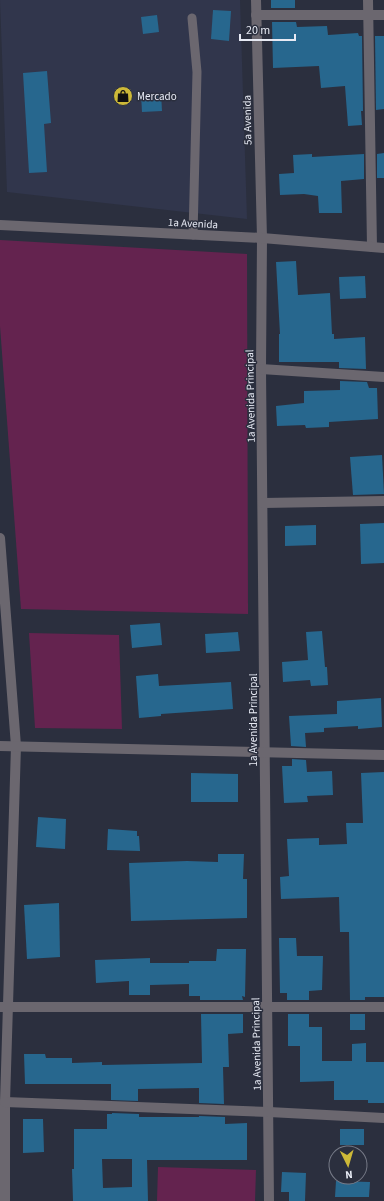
<svg xmlns="http://www.w3.org/2000/svg" width="384" height="1201" viewBox="0 0 384 1201" font-family="'Source Sans 3',sans-serif">
  <style>
    .built { fill: #31364c }
    .green { fill: #64234f }
    .building { fill: #27678e; fill-rule: evenodd }
    .lines { fill: none; stroke-linecap: round; stroke-linejoin: round }
    .lane { stroke: #6b676f; stroke-width: 9 }
    .street { stroke: #6b676f; stroke-width: 10 }
    .labels { text-anchor: middle; stroke-width: 3; stroke-linejoin: round; paint-order: stroke }
    .poi-label { font-size: 11px; fill: #e7eaf4; stroke: #2b2f3e; text-anchor: start }
    .street-label { font-size: 11px; fill: #e7eaf4; stroke: #2b2f3e }
  </style>
  <rect width="100%" height="100%" fill="#2b2f3e"/>
  <!-- built -->
  <polygon class="built" points="0,0 240,0 247,219 7,192"/>
  <!-- green -->
  <g class="green">
    <polygon points="0,240 247,254 248,614 21,609 0,326"/>
    <polygon points="29,633 119,635 122,729 35,728"/>
    <polygon points="158,1167 256,1170 255,1201 157,1201"/>
  </g>
  <!-- building -->
  <g class="building">
    <rect x="271" y="0" width="24" height="8"/>
    <polygon points="213,10 231,11 229,41 211,39"/>
    <polygon points="157,15 159,32 143,34 141,17"/>
    <polygon points="272,22 296,22 297,27 327,26 328,35 358,33 359,36 362,36 363,111 361,111 362,125 348,126 345,86 321,88 319,66 273,68"/>
    <polygon points="375,36 384,36 384,109 376,110"/>
    <polygon points="47,71 51,123 44,124 47,172 29,173 23,73"/>
    <polygon points="161,93 162,111 142,112 141,94"/>
    <polygon points="384,153 384,178 377,178 377,154"/>
    <polygon points="312,154 312,157 364,154 364,179 341,181 342,213 319,213 318,196 304,194 280,195 279,174 294,173 293,155"/>
    <polygon points="296,261 298,295 330,293 332,334 334,334 334,339 365,337 366,369 339,368 339,362 279,362 279,334 280,334 276,262"/>
    <polygon points="365,276 366,298 340,299 339,277"/>
    <polygon points="340,381 367,382 369,388 377,388 378,419 329,422 329,427 306,428 305,425 277,426 276,406 304,403 304,391 340,390"/>
    <polygon points="382,455 384,494 353,495 350,457"/>
    <polygon points="384,523 384,563 361,564 360,524"/>
    <polygon points="316,525 316,545 285,546 285,526"/>
    <polygon points="160,623 162,645 132,648 130,625"/>
    <polygon points="322,631 325,667 327,667 328,685 311,686 310,680 283,682 282,662 308,660 306,632"/>
    <polygon points="238,632 240,651 206,653 205,634"/>
    <polygon points="158,674 159,686 231,682 233,709 161,714 161,716 139,718 136,676"/>
    <polygon points="381,698 382,727 358,729 358,726 324,728 324,732 305,733 306,747 291,746 289,716 337,714 337,701"/>
    <polygon points="292,759 306,760 307,772 332,771 333,795 307,796 308,802 284,803 282,766 292,766"/>
    <polygon points="384,772 384,997 365,997 365,1000 350,1000 349,932 340,932 339,897 281,899 280,877 289,876 287,839 319,838 319,845 347,844 346,823 363,823 361,773"/>
    <polygon points="191,773 238,774 238,802 191,802"/>
    <polygon points="38,817 66,819 65,849 36,847"/>
    <polygon points="108,829 137,831 137,836 139,836 140,851 107,850"/>
    <polygon points="218,854 244,854 243,879 247,879 247,918 131,921 129,863 187,861 218,862"/>
    <polygon points="59,903 60,957 27,959 24,905"/>
    <polygon points="279,938 296,938 297,956 323,956 322,990 309,991 309,1000 287,1000 287,993 280,993"/>
    <polygon points="217,949 246,949 245,997 242,996 243,1000 200,1000 200,996 189,996 189,984 150,985 150,995 129,995 129,981 96,983 95,960 150,958 150,963 189,963 189,961 216,961"/>
    <polygon points="201,1014 243,1014 243,1033 228,1034 229,1067 223,1067 224,1104 199,1103 199,1088 138,1089 138,1101 111,1100 111,1084 25,1084 24,1054 45,1054 46,1058 72,1058 72,1063 102,1062 102,1065 202,1063"/>
    <polygon points="288,1014 309,1014 309,1027 322,1027 322,1061 352,1061 352,1044 366,1043 366,1062 384,1062 384,1103 368,1103 368,1100 334,1100 334,1081 300,1082 300,1046 288,1046"/>
    <rect x="350" y="1014" width="15" height="16"/>
    <path d="M112,1113L139,1114V1117H199V1116L225,1117V1124L247,1123V1160H147L148,1201H73L72,1169H74V1129H107V1114H112ZM102,1159H132V1187L103,1188Z"/>
    <polygon points="23,1119 43,1119 44,1152 23,1153"/>
    <rect x="340" y="1129" width="24" height="16"/>
    <polygon points="282,1172 306,1173 305,1201 289,1201 289,1192 281,1192"/>
    <polygon points="336,1181 370,1182 369,1197 335,1197"/>
  </g>
  <g class="lines">
    <!-- lane -->
    <polyline class="lane" points="192,18 197,72 193,235"/>
    <!-- street -->
    <g class="street">
      <polyline points="256,0 262,238 261,369 269,1201"/>
      <polyline points="368,0 372,247"/>
      <polyline points="256,15 384,15"/>
      <polyline points="0,225 262,238 384,248"/>
      <polyline points="261,369 384,377"/>
      <polyline points="263,503 384,501"/>
      <polyline points="0,538 16,746 5,1102 5,1201"/>
      <polyline points="0,746 384,755"/>
      <polyline points="0,1007 384,1007"/>
      <polyline points="5,1102 269,1112 384,1118"/>
    </g>
  </g>
  <!-- icons -->
  <defs>
    <g id="shop-disc" transform="scale(1)"><circle r="9.5" fill="#cdb938" stroke="#2b2f3e"/><path d="M-5-2.5h2.3a2.7 3.5 0 0 1 5.4 0H5L5.5 6h-11ZM-1.5-2.5h3a1.5 2.3 0 0 0-3 0Z" fill="#111"/></g>
  </defs>
  <g fill-rule="evenodd">
    <use href="#shop-disc" x="123" y="96"/>
  </g>
  <g class="labels">
    <!-- poi labels -->
    <g class="poi-label">
      <text x="137" y="100">Mercado</text>
    </g>
    <!-- street labels -->
    <g class="street-label">
      <text transform="translate(247 120) rotate(-91)" y="4">5a Avenida</text>
      <text transform="translate(193 223) rotate(3)" y="4">1a Avenida</text>
      <text transform="translate(250 396) rotate(-91)" y="4">1a Avenida Principal</text>
      <text transform="translate(253 720) rotate(-90)" y="4">1a Avenida Principal</text>
      <text transform="translate(256 1044) rotate(-91)" y="4">1a Avenida Principal</text>
    </g>
  </g>
  <!-- north arrow -->
  <g transform="translate(348 1165) rotate(175)"><circle r="19" fill="#2b2f3e" stroke="#767a87"/>
  <path d="M0-3L7 15L0 10L-7 15Z" fill="#cdb938"/>
  <text y="-6" font-size="11" font-weight="bold" text-anchor="middle" fill="#e7eaf4">N</text>
  </g>
  <!-- scale -->
  <path d="M240 34v6h55v-6" fill="none" stroke="#e7eaf4" stroke-width="2"/>
  <text x="246" y="34" font-size="12" fill="#e7eaf4" stroke="#2b2f3e" stroke-width="3" paint-order="stroke">20 m</text>
</svg>
